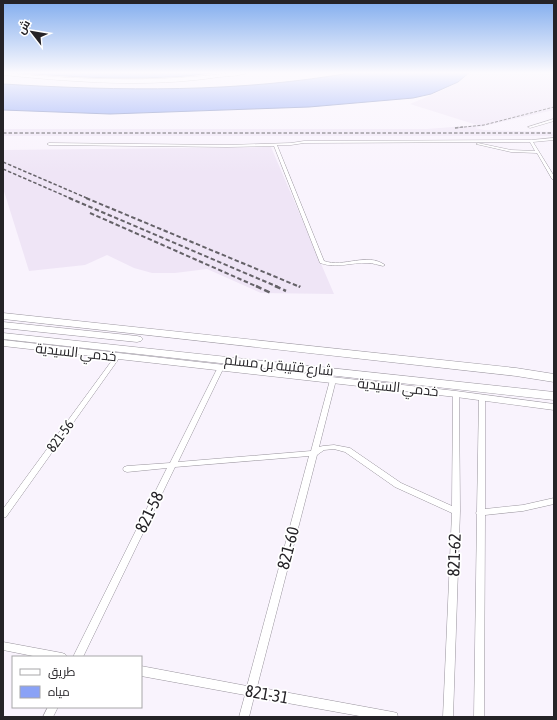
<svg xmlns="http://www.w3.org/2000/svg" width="557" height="720" viewBox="0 0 557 720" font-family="'Asap Condensed',Cairo,sans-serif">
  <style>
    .built { fill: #efe5f6 }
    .water { fill: #8aa2f6; stroke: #6c7cb8 }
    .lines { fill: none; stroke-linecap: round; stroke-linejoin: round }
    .street-casing { stroke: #99949d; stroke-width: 1 }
    .secondary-casing { stroke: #99949d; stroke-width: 1 }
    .highway-casing { stroke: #99949d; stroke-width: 1 }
    .street { fill: #fff; fill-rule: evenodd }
    .secondary { fill: #fff; fill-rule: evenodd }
    .highway { fill: #fff; fill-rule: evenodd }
    .rail-far3 { stroke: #656268; stroke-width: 1; stroke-dasharray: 3 1.5; stroke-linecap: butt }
    .rail-far2 { stroke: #656268; stroke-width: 1.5; stroke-dasharray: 3.5 2; stroke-linecap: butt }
    .rail-far1 { stroke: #656268; stroke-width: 2; stroke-dasharray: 4.5 2.5; stroke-linecap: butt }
    .rail { stroke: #656268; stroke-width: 2.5; stroke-dasharray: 6 3; stroke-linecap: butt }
    .labels { text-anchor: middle; stroke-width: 3.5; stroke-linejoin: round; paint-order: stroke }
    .street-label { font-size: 14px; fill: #252327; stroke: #fff }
    .near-street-label { font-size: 17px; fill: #252327; stroke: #fff }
  </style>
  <rect width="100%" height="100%" fill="#f9f3fd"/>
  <!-- built -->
  <g class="built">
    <polygon points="470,72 554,72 554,110 475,128 484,130 554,132 554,136 3,136 3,129 427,129 477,125 410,104 445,89 458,82"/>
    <polygon points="271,147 334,294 261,293 207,269 175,273 152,273 134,268 107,255 85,265 29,271 3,188 3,150"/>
  </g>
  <!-- water -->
  <g class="water">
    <path d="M8,72H219C202,74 184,77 167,77C114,80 61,76 8,72Z"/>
    <path d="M355,72H470L458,82L431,94L413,98L309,107L110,114L3,110V84C120,91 240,93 355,72Z"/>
  </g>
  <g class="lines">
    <!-- street casing -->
    <g class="street-casing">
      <g id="street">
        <polygon points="554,119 554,121 530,128 528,127"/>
        <path d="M554,138V140L533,142L554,176V180L552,179L537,153L511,152L476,144L478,143L511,150L535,151L530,142L304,143L291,145H277L324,261C344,268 367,252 385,265L383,266C378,265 373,263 368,263C351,262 337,269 320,263L274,146L227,147L49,145L47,144L49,143L227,145L291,143L304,141L531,140Z"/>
        <polygon points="118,354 121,356 120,357 6,517 3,518 3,509 116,355"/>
        <polygon points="221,365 224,367 178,462 311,451 330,380 333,378 336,380 319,447 323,446 334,445 350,448 401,483 452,506 453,394 454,393 458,393 459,394 460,511 453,717 443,717 452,513 395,487 345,452 334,449 324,450 317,455 257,687 393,712 397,713 398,717 365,717 254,697 249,717 239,717 245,695 141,676 141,666 247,686 309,456 175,467 83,657 73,657 167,468 127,472 124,471 123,469 124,467 127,466 170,463 218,367"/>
        <polygon points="482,395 485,397 485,509 523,505 554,498 554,504 523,511 485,515 484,717 474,717 477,515 476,513 477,511 479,397"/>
        <polygon points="3,642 62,653 65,654 67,657 38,657 3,650"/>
        <polygon points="48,707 58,707 53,717 43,717"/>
      </g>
    </g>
    <!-- secondary casing -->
    <g class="secondary-casing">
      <g id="secondary">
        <path d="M238,72H249C241,76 228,76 219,77C148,88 74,82 3,75V73C82,80 160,83 238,72Z"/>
        <polygon points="3,340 456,391 554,404 554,410 456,397 3,346"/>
      </g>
    </g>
    <!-- highway casing -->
    <g class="highway-casing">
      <g id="highway">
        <polygon points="3,313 516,368 554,374 554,382 516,376 3,319"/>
        <polygon points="3,322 137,336 141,337 143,339 141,341 137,342 3,328"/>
        <polygon points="3,333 554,392 554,400 3,339"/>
      </g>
    </g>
    <!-- street -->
    <use href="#street" class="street"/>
    <!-- secondary -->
    <use href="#secondary" class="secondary"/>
    <!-- highway -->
    <use href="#highway" class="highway"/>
    <!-- rail-far3 -->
    <polyline class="rail-far3" points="455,128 484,125 554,107"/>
    <!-- rail-far2 -->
    <g class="rail-far2">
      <polyline points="455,128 463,127"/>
      <polyline points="3,133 554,133"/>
      <polyline points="3,162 89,199"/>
      <polyline points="3,169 72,199"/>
    </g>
    <!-- rail-far1 -->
    <g class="rail-far1">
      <polyline points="69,198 278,287"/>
      <polyline points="86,198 300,287"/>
      <polyline points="90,213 258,287"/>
    </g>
    <!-- rail -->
    <g class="rail">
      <polyline points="256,286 271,293"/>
      <polyline points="275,286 286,291"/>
      <polyline points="299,286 300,287"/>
    </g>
  </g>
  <!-- sky -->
  <linearGradient id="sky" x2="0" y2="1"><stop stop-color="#82adee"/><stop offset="0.42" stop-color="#fcfafe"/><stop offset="1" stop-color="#fcfafe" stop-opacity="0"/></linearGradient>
  <rect width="557" height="173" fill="url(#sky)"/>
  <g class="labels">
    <!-- street labels -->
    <g class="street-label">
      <text transform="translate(76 352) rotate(6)" y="5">خدمي السيدية</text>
      <text transform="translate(279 365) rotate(6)" y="5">شارع قتيبة بن مسلم</text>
      <text transform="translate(398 387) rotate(6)" y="5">خدمي السيدية</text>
      <text transform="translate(60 436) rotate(-54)" y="5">821-56</text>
    </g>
    <!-- near-street labels -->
    <g class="near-street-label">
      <text transform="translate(149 512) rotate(-64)" y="6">821-58</text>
      <text transform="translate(288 548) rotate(-75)" y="6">821-60</text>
      <text transform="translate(454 555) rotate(-88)" y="6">821-62</text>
      <text transform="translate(267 694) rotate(10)" y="6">821-31</text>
    </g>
  </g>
  <!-- border -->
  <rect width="557" height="720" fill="none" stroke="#252327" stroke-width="8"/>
  <!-- legend -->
  <rect x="12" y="656" width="130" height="52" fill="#ffffff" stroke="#a8a7a9"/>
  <rect x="20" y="669" width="20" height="6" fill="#ffffff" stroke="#a8a7a9"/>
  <text x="48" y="676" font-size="12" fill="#252327">طريق</text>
  <rect x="20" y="686" width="20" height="12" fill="#8aa2f6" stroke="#a8a7a9"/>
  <text x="48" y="696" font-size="12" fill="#252327">مياه</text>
  <!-- north arrow -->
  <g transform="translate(32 32) rotate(301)" stroke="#ffffff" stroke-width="3" paint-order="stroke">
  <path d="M0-3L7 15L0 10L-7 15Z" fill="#252327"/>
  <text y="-6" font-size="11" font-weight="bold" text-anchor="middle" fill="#252327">ش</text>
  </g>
</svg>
